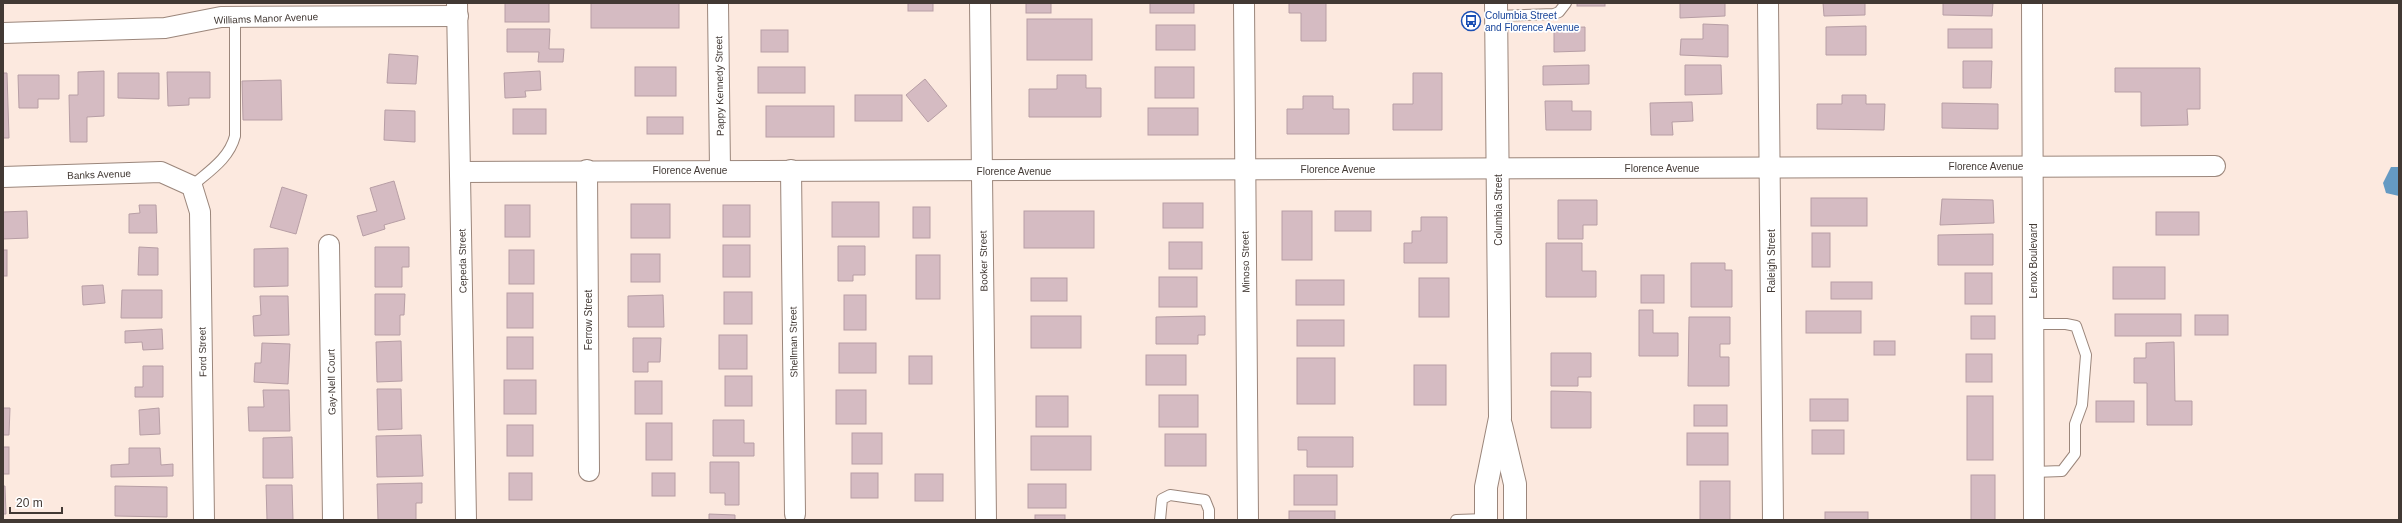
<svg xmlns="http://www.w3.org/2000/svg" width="2402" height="523" viewBox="0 0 2402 523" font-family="Arial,sans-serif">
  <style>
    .water { fill: #659ac3 }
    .building { fill: #d5bbc2; stroke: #b79ea5 }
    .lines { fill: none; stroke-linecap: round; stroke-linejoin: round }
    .service-casing { stroke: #9b867b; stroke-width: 12 }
    .minor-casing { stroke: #9b867b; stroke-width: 22 }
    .tertiary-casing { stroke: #9b867b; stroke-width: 24 }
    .service { stroke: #fff; stroke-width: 10 }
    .minor { stroke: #fff; stroke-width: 20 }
    .tertiary { stroke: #fff; stroke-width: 22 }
    .labels { text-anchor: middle; stroke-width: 3.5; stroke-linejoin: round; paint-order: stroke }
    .transit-label { font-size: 10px; fill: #164399; stroke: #fff; text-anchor: start }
    .street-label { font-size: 10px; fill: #423934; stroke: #fff }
  </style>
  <rect width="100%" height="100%" fill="#fce9df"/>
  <!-- water -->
  <polygon class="water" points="2391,167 2399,167 2399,196 2386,193 2383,183"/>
  <!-- building -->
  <g class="building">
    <rect x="505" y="3" width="44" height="19"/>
    <rect x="591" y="3" width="88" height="25"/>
    <rect x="908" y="3" width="25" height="8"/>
    <rect x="1026" y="3" width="25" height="10"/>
    <rect x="1150" y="3" width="44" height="10"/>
    <polygon points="1289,3 1326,3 1326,41 1301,41 1301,13 1289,13"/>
    <rect x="1577" y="3" width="28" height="3"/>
    <polygon points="1680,3 1725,3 1725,16 1680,18"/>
    <polygon points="1823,3 1865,3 1865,15 1824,16"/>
    <polygon points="1943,3 1993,3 1992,16 1943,15"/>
    <rect x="1027" y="19" width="65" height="41"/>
    <polygon points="1703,24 1728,25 1728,57 1680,55 1681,39 1703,39"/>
    <rect x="1156" y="25" width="39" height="25"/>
    <polygon points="1866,26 1866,55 1826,55 1826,27"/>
    <polygon points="1585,27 1585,51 1554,52 1554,28"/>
    <polygon points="507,29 550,29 549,49 564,49 563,62 538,62 539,52 507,52"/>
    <rect x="1948" y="29" width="44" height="19"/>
    <rect x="761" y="30" width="27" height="22"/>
    <polygon points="389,54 418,56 416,84 387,83"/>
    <polygon points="1963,61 1992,61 1991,88 1963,88"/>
    <polygon points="1589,65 1589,84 1543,85 1543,66"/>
    <polygon points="1685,65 1721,65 1722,94 1685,95"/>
    <rect x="635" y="67" width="41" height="29"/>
    <rect x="758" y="67" width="47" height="26"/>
    <rect x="1155" y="67" width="39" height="31"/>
    <polygon points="2115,68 2200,68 2200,109 2187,109 2188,125 2141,126 2141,92 2115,92"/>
    <polygon points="104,71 104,116 87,117 87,142 70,142 69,95 78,95 78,72"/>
    <polygon points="540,71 541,90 525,91 526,97 505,98 504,73"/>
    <polygon points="167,72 210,72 210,98 189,98 189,105 168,106"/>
    <polygon points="3,73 7,73 9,138 3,138"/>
    <polygon points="118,73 159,73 159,99 118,98"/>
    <polygon points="1413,73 1442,73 1442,130 1393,130 1393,104 1413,104"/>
    <polygon points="18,75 59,75 59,99 38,99 38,108 19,108"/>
    <polygon points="1057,75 1086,75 1086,88 1101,88 1101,117 1029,117 1029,89 1057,89"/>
    <polygon points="925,79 947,106 928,122 906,95"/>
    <polygon points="281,80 282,120 243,120 242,81"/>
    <rect x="855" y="95" width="47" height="26"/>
    <polygon points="1842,95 1866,95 1866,104 1885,104 1884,130 1817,129 1817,104 1842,104"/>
    <polygon points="1303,96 1333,96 1333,109 1349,109 1349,134 1287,134 1287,109 1303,109"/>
    <polygon points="1545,101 1572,101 1572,111 1591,111 1591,130 1546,130"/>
    <polygon points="1692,102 1693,121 1672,122 1673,135 1651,135 1650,103"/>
    <polygon points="1942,103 1998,104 1998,129 1942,128"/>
    <rect x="766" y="106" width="68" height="31"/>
    <rect x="1148" y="108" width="50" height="27"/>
    <rect x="513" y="109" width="33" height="25"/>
    <polygon points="385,110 415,111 415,142 384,140"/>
    <rect x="647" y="117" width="36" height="17"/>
    <polygon points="394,181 405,219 384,225 385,229 363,236 357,216 377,211 370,188"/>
    <polygon points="282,187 307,195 296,234 270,227"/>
    <rect x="1811" y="198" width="56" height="28"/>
    <polygon points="1942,199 1993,200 1994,223 1940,225"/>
    <polygon points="1558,200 1597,200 1597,225 1583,225 1583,239 1558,239"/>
    <rect x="832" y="202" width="47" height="35"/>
    <rect x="1163" y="203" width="40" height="25"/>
    <rect x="631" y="204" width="39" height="34"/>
    <polygon points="139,205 156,205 157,233 129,233 129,214 140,213"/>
    <rect x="505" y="205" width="25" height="32"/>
    <rect x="723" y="205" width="27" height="32"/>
    <rect x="913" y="207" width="17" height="31"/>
    <polygon points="27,211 28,238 3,239 3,212"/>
    <rect x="1024" y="211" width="70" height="37"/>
    <rect x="1282" y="211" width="30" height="49"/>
    <rect x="1335" y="211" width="36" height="20"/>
    <rect x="2156" y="212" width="43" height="23"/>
    <polygon points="1421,217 1447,217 1447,263 1404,263 1404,243 1412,243 1412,231 1421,231"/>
    <rect x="1812" y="233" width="18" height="34"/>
    <polygon points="1993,234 1993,265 1938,265 1938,235"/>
    <rect x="1169" y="242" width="33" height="27"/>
    <polygon points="1546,243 1582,243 1582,271 1596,271 1596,297 1546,297"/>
    <rect x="723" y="245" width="27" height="32"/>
    <polygon points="838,246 865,246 865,275 853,275 853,281 838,281"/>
    <polygon points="139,247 158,248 158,275 138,275"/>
    <polygon points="375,247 409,247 409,267 402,267 402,287 375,287"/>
    <polygon points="288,248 288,286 254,287 254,249"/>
    <rect x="3" y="250" width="4" height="26"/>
    <rect x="509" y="250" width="25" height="34"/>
    <rect x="631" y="254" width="29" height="28"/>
    <rect x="916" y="255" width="24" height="44"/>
    <polygon points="1691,263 1725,263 1725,270 1732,270 1732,307 1691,307"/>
    <rect x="2113" y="267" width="52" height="32"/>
    <rect x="1965" y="273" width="27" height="31"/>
    <rect x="1641" y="275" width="23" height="28"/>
    <rect x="1159" y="277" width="38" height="30"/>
    <rect x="1031" y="278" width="36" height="23"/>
    <rect x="1419" y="278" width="30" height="39"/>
    <rect x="1296" y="280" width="48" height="25"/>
    <rect x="1831" y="282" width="41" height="17"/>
    <polygon points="103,285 105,303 83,305 82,286"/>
    <polygon points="122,290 162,290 162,318 121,318"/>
    <rect x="724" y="292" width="28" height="32"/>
    <rect x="507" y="293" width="26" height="35"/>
    <polygon points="375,294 405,294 404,315 400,315 400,335 375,335"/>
    <polygon points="663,295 664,327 628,327 628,296"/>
    <rect x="844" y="295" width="22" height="35"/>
    <polygon points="260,296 288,296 289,335 254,336 253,316 261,315"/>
    <polygon points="1639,310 1653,310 1653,333 1678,333 1678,356 1639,356"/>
    <rect x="1806" y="311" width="55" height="22"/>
    <rect x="2115" y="314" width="66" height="22"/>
    <rect x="2195" y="315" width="33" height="20"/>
    <rect x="1031" y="316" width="50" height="32"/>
    <polygon points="1205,316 1205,335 1198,335 1198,344 1156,344 1156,317"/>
    <rect x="1971" y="316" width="24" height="23"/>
    <polygon points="1689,317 1730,317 1730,344 1720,344 1720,357 1729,357 1729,386 1688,386"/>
    <rect x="1297" y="320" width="47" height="26"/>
    <polygon points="162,329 163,349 143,350 142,342 125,343 125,331"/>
    <rect x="719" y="335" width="28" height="34"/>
    <rect x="507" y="337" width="26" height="32"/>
    <polygon points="633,338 661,338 660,362 648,362 648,372 633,372"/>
    <polygon points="401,341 402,381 377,382 376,342"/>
    <rect x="1874" y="341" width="21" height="14"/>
    <polygon points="2174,342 2175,401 2192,401 2192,425 2147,425 2147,383 2134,383 2134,358 2146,358 2146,343"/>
    <polygon points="262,343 290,344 288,384 254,382 255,363 261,363"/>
    <rect x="839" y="343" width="37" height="30"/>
    <polygon points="1551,353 1591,353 1591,377 1578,377 1578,386 1551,386"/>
    <rect x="1966" y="354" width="26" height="28"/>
    <rect x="1146" y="355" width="40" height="30"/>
    <rect x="909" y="356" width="23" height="28"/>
    <rect x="1297" y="358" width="38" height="46"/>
    <rect x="1414" y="365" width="32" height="40"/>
    <polygon points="143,366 163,366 163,397 135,397 135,387 143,387"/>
    <rect x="725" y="376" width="27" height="30"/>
    <rect x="504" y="380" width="32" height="34"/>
    <rect x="635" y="381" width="27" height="33"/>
    <polygon points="377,389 401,389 402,429 378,430"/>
    <polygon points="263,390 289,390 290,431 249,431 248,407 264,407"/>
    <rect x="836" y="390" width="30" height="34"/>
    <polygon points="1551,391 1591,392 1591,428 1551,428"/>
    <rect x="1159" y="395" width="39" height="32"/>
    <rect x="1036" y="396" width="32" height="31"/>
    <rect x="1967" y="396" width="26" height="64"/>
    <rect x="1810" y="399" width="38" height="22"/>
    <rect x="2096" y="401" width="38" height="21"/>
    <rect x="1694" y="405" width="33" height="21"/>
    <polygon points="3,408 10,408 9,435 3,435"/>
    <polygon points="159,408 160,434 140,435 139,410"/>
    <polygon points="713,420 744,420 744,443 754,443 754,456 713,456"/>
    <rect x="646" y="423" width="26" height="37"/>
    <rect x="507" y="425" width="26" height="31"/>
    <rect x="1812" y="430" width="32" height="24"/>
    <rect x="852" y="433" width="30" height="31"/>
    <rect x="1687" y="433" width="41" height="32"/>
    <rect x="1165" y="434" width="41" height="32"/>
    <polygon points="421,435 423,476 377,477 376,436"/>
    <rect x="1031" y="436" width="60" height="34"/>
    <polygon points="292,437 293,478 263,478 263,438"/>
    <polygon points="1298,437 1353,437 1353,467 1307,467 1307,450 1298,450"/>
    <rect x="3" y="447" width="6" height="27"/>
    <polygon points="129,448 160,448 161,465 173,464 173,476 111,477 111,465 129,464"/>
    <polygon points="710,462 739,462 739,505 725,505 725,493 710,493"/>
    <rect x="509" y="473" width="23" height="27"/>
    <rect x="652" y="473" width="23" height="23"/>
    <rect x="851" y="473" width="27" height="25"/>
    <rect x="915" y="474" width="28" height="27"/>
    <rect x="1294" y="475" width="43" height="30"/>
    <rect x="1971" y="475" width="24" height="45"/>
    <rect x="1700" y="481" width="30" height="39"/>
    <polygon points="422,483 422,503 416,503 416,520 378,520 377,484"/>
    <rect x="1028" y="484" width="38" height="24"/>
    <polygon points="266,485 292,485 293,520 267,520"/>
    <polygon points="3,486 5,486 6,514 3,514"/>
    <polygon points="115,486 167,487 167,517 115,516"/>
    <rect x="1289" y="511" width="46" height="9"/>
    <rect x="1825" y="512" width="43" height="8"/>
    <polygon points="709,514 735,515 735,520 709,520"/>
    <rect x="1035" y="515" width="30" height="5"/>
  </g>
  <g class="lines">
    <!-- service casing -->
    <g class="service-casing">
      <g id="service">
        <polyline points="1496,16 1554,14 1559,12 1566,3"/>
        <path d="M192,186C209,171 229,159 235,136V17"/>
        <polyline points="2034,324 2066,324 2076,326 2086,355 2082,405 2075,424 2075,454 2062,471 2034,472"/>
        <polyline points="1160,520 1162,499 1170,495 1205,500 1209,510 1209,520"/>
        <polyline points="1456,520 1486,519"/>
      </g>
    </g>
    <!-- minor casing -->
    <g class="minor-casing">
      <g id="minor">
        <polyline points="457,3 466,520"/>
        <polyline points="718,3 720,170"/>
        <polyline points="980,3 986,520"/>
        <polyline points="1244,3 1248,520"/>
        <polyline points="1768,3 1773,520"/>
        <polyline points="2032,3 2034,520"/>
        <polyline points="3,33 165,28 221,17 458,16"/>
        <polyline points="587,170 589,471"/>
        <polyline points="791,170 795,514"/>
        <polyline points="461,172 2215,166"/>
        <polyline points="3,177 161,172 192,186 200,212 204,520"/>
        <polyline points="329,245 333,520"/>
      </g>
    </g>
    <!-- tertiary casing -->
    <g class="tertiary-casing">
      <g id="tertiary">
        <polyline points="1501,425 1515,484 1515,520"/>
        <polyline points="1486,520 1486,487 1500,418 1496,3"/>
      </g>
    </g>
    <!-- service -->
    <use href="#service" class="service"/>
    <!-- minor -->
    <use href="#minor" class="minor"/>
    <!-- tertiary -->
    <use href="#tertiary" class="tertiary"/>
  </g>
  <!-- icons -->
  <defs>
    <g id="bus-ring" transform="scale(1)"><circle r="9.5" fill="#fff" stroke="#1a4fb4" stroke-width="1.5"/><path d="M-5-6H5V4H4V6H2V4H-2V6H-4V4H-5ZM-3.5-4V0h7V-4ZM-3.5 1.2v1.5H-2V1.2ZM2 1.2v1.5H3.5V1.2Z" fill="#1a4fb4"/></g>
  </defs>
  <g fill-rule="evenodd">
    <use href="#bus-ring" x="1471" y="21"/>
  </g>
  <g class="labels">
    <!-- transit labels -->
    <g class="transit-label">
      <text x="1485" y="19">Columbia Street<tspan x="1485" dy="12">and Florence Avenue</tspan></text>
    </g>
    <!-- street labels -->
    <g class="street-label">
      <text transform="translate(266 18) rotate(-2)" y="4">Williams Manor Avenue</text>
      <text transform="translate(719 86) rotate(-91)" y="4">Pappy Kennedy Street</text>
      <text x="1986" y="170">Florence Avenue</text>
      <text x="1662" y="172">Florence Avenue</text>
      <text x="1338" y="173">Florence Avenue</text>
      <text x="690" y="174">Florence Avenue</text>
      <text x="1014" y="175">Florence Avenue</text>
      <text transform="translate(99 174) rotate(-2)" y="4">Banks Avenue</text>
      <text transform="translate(1498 210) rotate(-90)" y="4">Columbia Street</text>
      <text transform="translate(462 261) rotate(-91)" y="4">Cepeda Street</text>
      <text transform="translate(983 261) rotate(-91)" y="4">Booker Street</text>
      <text transform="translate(1771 261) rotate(-90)" y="4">Raleigh Street</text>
      <text transform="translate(2033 261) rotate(-90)" y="4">Lenox Boulevard</text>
      <text transform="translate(1245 262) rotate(-91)" y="4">Minoso Street</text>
      <text transform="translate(588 320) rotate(-90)" y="4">Ferrow Street</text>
      <text transform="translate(793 342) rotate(-91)" y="4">Shellman Street</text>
      <text transform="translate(202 352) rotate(-91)" y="4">Ford Street</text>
      <text transform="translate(331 382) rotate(-91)" y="4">Gay-Nell Court</text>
    </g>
  </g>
  <!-- border -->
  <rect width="2402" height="523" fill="none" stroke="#423934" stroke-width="8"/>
  <!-- scale -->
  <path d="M10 507v6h52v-6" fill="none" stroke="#423934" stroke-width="2"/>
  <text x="16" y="507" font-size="12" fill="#423934" stroke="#ffffff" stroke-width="3" paint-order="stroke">20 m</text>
</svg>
